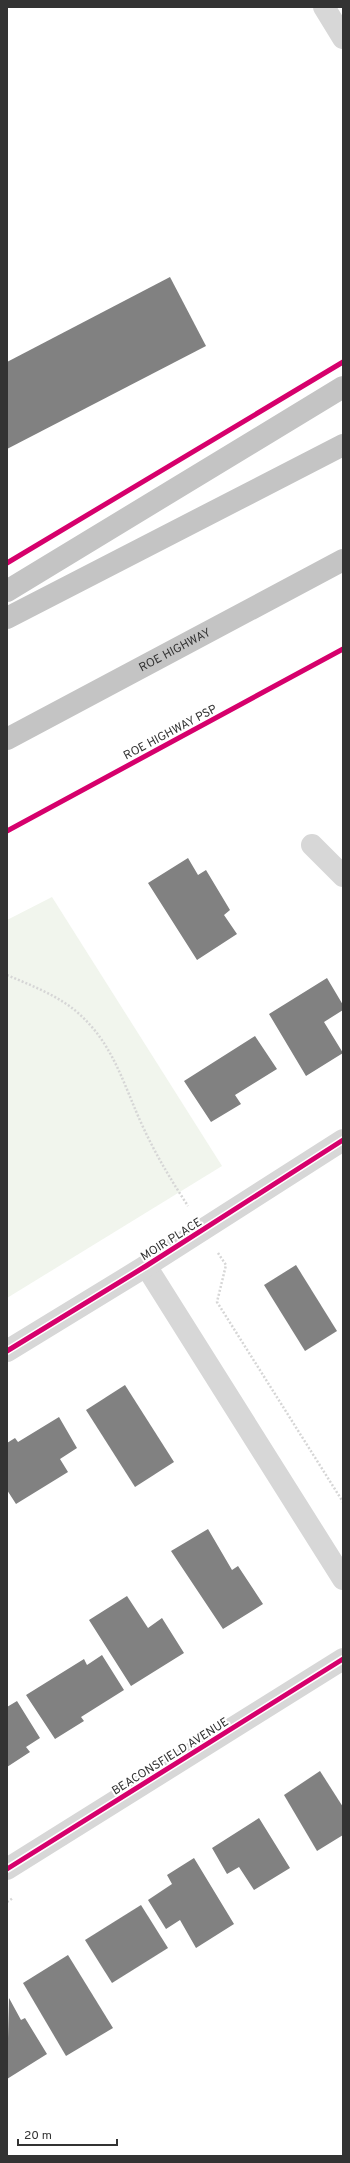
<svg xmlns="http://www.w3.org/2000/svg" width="350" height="2163" viewBox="0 0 350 2163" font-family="Overpass,sans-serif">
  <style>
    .green { fill: #f1f5ed }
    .building { fill: #818181 }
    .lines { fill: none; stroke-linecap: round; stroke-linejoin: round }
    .path { stroke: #d6d6d6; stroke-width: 2.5; stroke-dasharray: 2 2; stroke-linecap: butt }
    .minor { stroke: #d7d7d7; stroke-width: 22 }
    .highway { stroke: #c4c4c4; stroke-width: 22 }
    .cycleway-casing { stroke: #fff; stroke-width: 8 }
    .cycleway { stroke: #d6006c; stroke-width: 5 }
    .labels { text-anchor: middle; stroke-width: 4; stroke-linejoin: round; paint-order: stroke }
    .street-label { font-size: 12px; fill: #333; stroke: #fff }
  </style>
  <rect width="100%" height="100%" fill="#fff"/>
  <!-- green -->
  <polygon class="green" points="52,897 222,1166 7,1298 7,920"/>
  <!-- building -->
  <g class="building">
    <polygon points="170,277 206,346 7,449 7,362"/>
    <polygon points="188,858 198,875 206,870 230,910 224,915 237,934 197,960 148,883"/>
    <polygon points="327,978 343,1005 343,1010 324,1022 343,1053 306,1076 269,1014"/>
    <polygon points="255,1036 277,1069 235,1095 241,1104 211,1122 184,1081"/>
    <polygon points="296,1265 337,1331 305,1351 264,1285"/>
    <polygon points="125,1385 174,1462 135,1487 86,1410"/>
    <polygon points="59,1417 77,1448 60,1459 68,1472 16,1504 7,1490 7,1443 15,1438 18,1442"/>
    <polygon points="208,1529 232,1570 238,1566 263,1604 223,1629 171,1551"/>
    <polygon points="127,1596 148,1628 162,1618 184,1653 131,1686 89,1620"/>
    <polygon points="102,1655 124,1690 81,1717 84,1721 55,1739 26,1695 84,1659 87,1665"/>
    <polygon points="17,1701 40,1738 26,1747 30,1752 7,1767 7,1707"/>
    <polygon points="320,1771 343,1807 343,1835 317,1851 284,1795"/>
    <polygon points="259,1818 290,1868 254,1890 239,1867 227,1874 212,1848"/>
    <polygon points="194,1858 234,1924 196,1948 180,1920 166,1929 148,1900 172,1884 167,1875"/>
    <polygon points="141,1905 168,1948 112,1983 85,1940"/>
    <polygon points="68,1955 113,2028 66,2056 23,1983"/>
    <polygon points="9,1998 21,2020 25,2018 47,2054 7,2079"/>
  </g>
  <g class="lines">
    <!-- path -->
    <g class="path">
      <path d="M7,975C30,985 57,995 77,1012C114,1044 123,1084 143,1127C156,1155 171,1180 188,1206"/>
      <polyline points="218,1253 226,1265 217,1302 343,1502"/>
      <polyline points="7,1902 13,1898"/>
    </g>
    <!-- minor -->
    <g class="minor">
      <polyline points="324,7 343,38"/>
      <polyline points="312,845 343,876"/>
      <polyline points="146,1266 343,1579"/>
      <polyline points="7,1351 146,1266 343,1140"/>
      <polyline points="7,1869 343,1659"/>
    </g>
    <!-- highway -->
    <g class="highway">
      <polyline points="7,591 343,387"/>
      <polyline points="7,618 343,445"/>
      <path id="s1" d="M7,739L343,560"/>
    </g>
    <!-- cycleway casing -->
    <g class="cycleway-casing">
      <g id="cycleway">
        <polyline points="7,563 343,362"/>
        <polyline points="7,831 343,649"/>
        <polyline points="7,1351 146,1266 343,1140"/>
        <polyline points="7,1869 343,1659"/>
      </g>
    </g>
    <!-- cycleway -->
    <use href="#cycleway" class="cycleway"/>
  </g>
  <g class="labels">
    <!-- street labels -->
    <g class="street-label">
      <text dy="4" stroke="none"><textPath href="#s1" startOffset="190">ROE HIGHWAY</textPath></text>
      <text transform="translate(170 732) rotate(-28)" y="4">ROE HIGHWAY PSP</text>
      <text transform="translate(171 1239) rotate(-32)" y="4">MOIR PLACE</text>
      <text transform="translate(170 1756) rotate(-32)" y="4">BEACONSFIELD AVENUE</text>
    </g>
  </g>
  <!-- border -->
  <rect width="350" height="2163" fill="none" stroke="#333333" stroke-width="16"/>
  <!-- scale -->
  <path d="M18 2139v6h99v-6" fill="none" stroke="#333333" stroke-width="2"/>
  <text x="24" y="2139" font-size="12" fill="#333333" stroke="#ffffff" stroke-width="3" paint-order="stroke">20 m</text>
</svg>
